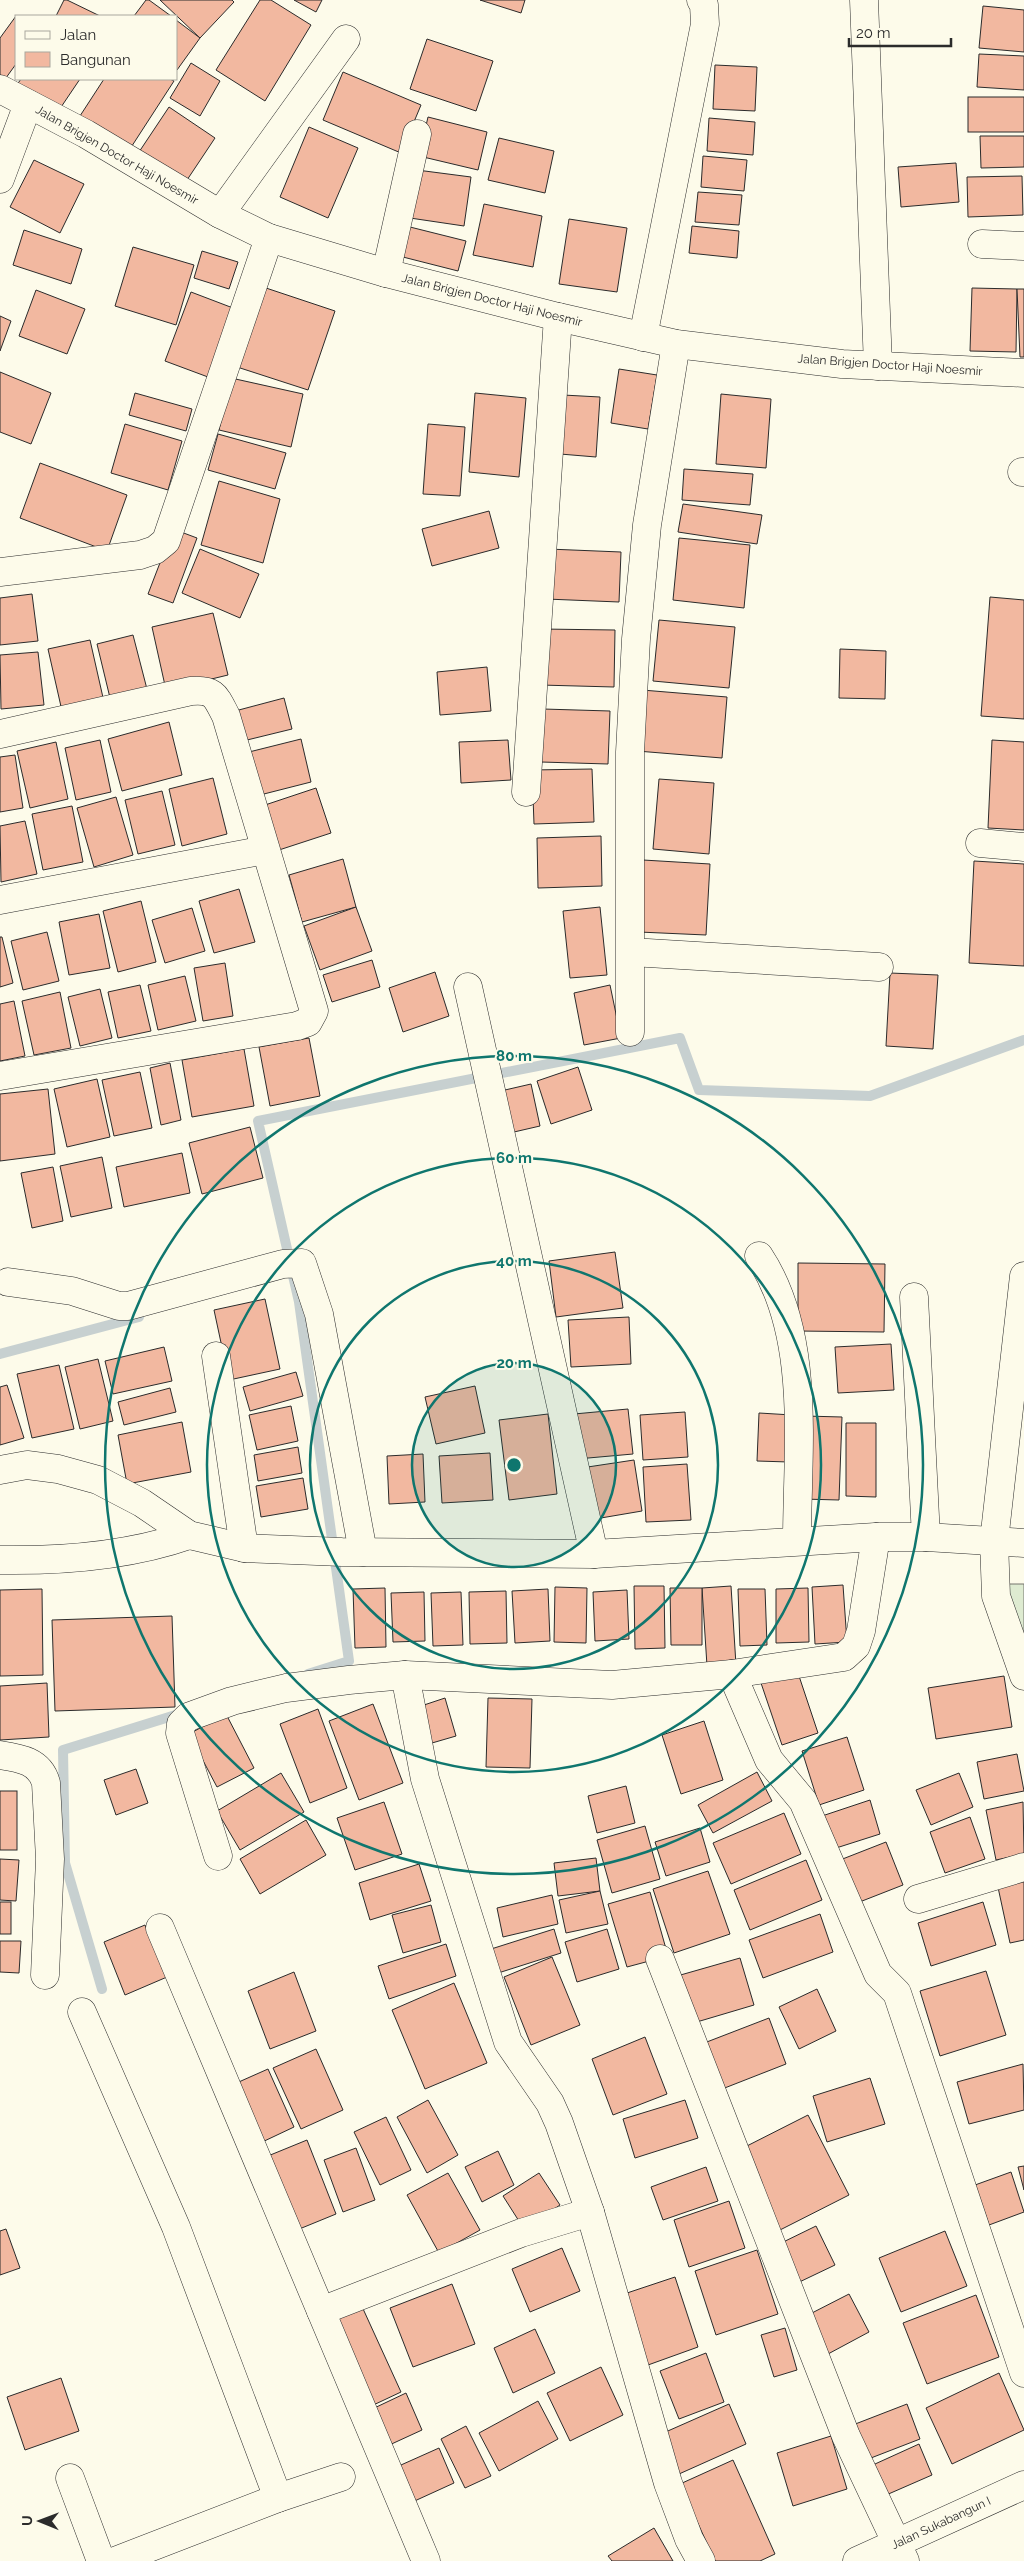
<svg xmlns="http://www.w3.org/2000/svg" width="1024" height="2561" viewBox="0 0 1024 2561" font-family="Raleway,sans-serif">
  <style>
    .green { fill: #deebd1; stroke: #74746e }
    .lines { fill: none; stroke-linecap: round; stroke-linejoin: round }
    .stream { stroke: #c7d0d0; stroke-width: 10 }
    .building { fill: #f2b8a0; stroke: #2b2b2b }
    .minor-casing { stroke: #2b2b2b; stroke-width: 29 }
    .minor { stroke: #fdfbea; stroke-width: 28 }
    .ring { fill: none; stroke: #0f766e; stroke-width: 2.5 }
    .labels { text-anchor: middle; stroke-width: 4; stroke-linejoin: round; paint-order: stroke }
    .street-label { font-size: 12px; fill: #2b2b2b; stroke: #fdfbea }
    .centre { fill: #0f766e; stroke: #fdfbea; stroke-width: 2.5 }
    .ring-label { font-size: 15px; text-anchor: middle; font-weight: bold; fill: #0f766e; stroke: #fdfbea; stroke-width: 4; stroke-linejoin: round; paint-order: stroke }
  </style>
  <rect width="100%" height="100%" fill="#fdfbea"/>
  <!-- green -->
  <polygon class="green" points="1001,1584 1024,1584 1024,1651"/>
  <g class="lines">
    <!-- stream -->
    <g class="stream">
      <polyline points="290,1262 258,1121 680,1038 699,1090 870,1096 1024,1040"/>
      <polyline points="293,1276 299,1302 349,1661 308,1674"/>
      <polyline points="0,1354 139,1317"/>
      <polyline points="102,1989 65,1863 63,1750 182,1713"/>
    </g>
  </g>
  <!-- building -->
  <g class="building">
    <polygon points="64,0 67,0 100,16 56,16"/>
    <polygon points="146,0 149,0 171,16 134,16"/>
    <polygon points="160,0 232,0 234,2 200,38"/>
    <polygon points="260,0 271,0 311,25 265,101 216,70"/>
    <polygon points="294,0 322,0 316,12"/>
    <polygon points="480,0 525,0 521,13"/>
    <polygon points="983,6 1024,10 1024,52 979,48"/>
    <polygon points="16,16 16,64 3,82 0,80 0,38"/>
    <polygon points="176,20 200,38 177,70 176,69"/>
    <polygon points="427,39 493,61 476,111 410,89"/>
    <polygon points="979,54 1024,56 1024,90 977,87"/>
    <polygon points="191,63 220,81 200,116 170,98"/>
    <polygon points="715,65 757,67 755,111 713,109"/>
    <polygon points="343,72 421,105 401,153 323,120"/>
    <polygon points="21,79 80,79 55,116 14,89"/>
    <polygon points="104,79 170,79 174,81 128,152 78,119"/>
    <rect x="968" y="97" width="56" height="35"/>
    <polygon points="169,107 215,138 185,183 139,152"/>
    <polygon points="428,117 487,132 478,170 419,156"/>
    <polygon points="709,118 755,122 753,155 707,151"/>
    <polygon points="309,127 358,148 328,218 280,197"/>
    <polygon points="980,136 1024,136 1024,167 981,168"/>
    <polygon points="499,138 554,151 545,193 488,180"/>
    <polygon points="703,156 747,160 744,191 701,187"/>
    <polygon points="34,160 84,184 60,233 10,207"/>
    <polygon points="956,163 959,202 901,207 898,167"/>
    <polygon points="417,170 471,177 464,226 410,218"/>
    <polygon points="1022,176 1023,215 968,217 967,177"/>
    <polygon points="698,192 742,195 739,225 695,222"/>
    <polygon points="484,204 542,216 533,267 473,255"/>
    <polygon points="569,219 627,228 617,292 559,284"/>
    <polygon points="406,226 466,241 458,271 399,256"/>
    <polygon points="692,226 739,231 737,258 689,253"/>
    <polygon points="24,230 82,249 71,284 13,265"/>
    <polygon points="133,247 194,265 176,325 115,306"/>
    <polygon points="202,251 238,262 229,289 194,278"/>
    <polygon points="260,286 335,311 308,390 234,366"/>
    <polygon points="972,288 1017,289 1016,352 970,351"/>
    <polygon points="1017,289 1024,289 1024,357 1020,357"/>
    <polygon points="36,290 85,309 67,354 19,336"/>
    <polygon points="191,292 233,308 208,377 165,361"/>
    <polygon points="0,316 11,321 0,351"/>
    <polygon points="619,369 657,375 648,429 611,423"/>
    <polygon points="0,372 51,393 31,444 0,432"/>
    <polygon points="231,378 303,394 291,447 219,430"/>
    <polygon points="135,393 192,409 186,431 129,415"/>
    <polygon points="475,393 526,398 519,477 469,472"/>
    <polygon points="721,394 771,399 766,468 716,464"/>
    <polygon points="563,395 600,397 596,457 560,454"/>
    <polygon points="125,424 182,441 168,490 111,473"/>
    <polygon points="428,424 465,427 460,496 423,494"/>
    <polygon points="218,434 286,453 275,489 208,470"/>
    <polygon points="40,463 127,495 107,551 20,518"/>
    <polygon points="684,469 753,474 750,505 682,500"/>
    <polygon points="219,481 280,499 263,563 201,545"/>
    <polygon points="683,504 762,515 757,544 678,532"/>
    <polygon points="489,511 499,548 432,566 422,529"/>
    <polygon points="173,529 197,538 173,603 148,594"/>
    <polygon points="679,538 750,545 744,608 673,600"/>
    <polygon points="200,549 259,574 240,618 182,593"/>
    <polygon points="548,549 621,552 619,602 546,599"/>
    <polygon points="32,594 38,641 0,645 0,598"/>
    <polygon points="990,597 1024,600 1024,719 981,716"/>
    <polygon points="213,613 228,675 166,690 152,627"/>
    <polygon points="659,620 735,627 729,688 653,681"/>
    <polygon points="541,629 615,630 614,687 540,685"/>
    <polygon points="133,635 148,693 111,702 97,644"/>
    <polygon points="90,640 104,702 62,711 48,649"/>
    <polygon points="840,649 886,651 885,699 839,698"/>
    <polygon points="38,652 44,705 1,709 0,655"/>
    <polygon points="487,667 491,711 440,715 437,672"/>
    <polygon points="642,690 727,697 722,758 637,751"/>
    <polygon points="284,698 292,729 243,741 235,711"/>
    <polygon points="543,709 610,711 608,764 541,762"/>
    <polygon points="169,722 182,775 122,791 108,739"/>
    <polygon points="301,739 311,782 256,796 245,753"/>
    <polygon points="100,740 111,792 76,800 65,748"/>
    <polygon points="508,740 511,780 461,783 459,742"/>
    <polygon points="992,740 1024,742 1024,830 988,828"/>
    <polygon points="56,742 68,799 30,808 17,751"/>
    <polygon points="15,755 23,808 0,812 0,757"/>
    <polygon points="592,769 594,822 534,824 532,770"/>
    <polygon points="213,778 227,834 182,846 169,789"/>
    <polygon points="659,779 714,783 709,854 653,849"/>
    <polygon points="316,788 331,833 279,850 265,805"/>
    <polygon points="162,791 175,845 138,854 125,800"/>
    <polygon points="116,797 133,855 94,867 77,808"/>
    <polygon points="72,806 83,862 43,870 32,814"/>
    <polygon points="25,821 37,874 1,882 0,826"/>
    <polygon points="601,836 602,886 538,888 537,838"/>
    <polygon points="343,859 356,907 302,922 289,875"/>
    <polygon points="643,860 710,864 706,935 639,932"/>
    <polygon points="974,861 1024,864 1024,966 969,963"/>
    <polygon points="239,889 255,942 214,953 199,901"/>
    <polygon points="141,901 156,962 118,972 103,911"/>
    <polygon points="356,907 372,951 320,970 304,926"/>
    <polygon points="600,907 607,975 570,978 563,911"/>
    <polygon points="192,908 205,951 165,963 152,920"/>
    <polygon points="99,914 110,968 69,975 59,922"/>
    <polygon points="47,932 59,981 23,990 11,941"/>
    <polygon points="0,937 2,937 13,983 0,987"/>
    <polygon points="372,960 380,987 332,1002 323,975"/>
    <polygon points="225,963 233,1016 203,1021 194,968"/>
    <polygon points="435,972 449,1016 403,1032 389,988"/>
    <polygon points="890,973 938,975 933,1049 886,1046"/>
    <polygon points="185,976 196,1021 158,1030 148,985"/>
    <polygon points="140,985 151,1031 118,1038 108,992"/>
    <polygon points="610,985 621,1038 584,1045 574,993"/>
    <polygon points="100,989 112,1038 80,1046 68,997"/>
    <polygon points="60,992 71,1048 34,1055 22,1001"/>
    <polygon points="14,1001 25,1056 0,1061 0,1004"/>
    <polygon points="309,1038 320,1096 270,1106 259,1047"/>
    <polygon points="244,1049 254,1106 192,1117 182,1060"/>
    <polygon points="170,1063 181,1120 161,1125 150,1068"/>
    <polygon points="578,1067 592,1110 551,1124 537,1081"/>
    <polygon points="140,1072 152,1128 114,1136 102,1080"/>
    <polygon points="97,1079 110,1137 67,1147 54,1089"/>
    <polygon points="531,1084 540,1126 501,1135 492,1093"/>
    <polygon points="48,1089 55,1154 0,1161 0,1094"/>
    <polygon points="250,1127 263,1178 202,1194 189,1143"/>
    <polygon points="182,1153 190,1193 124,1207 116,1167"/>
    <polygon points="102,1157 112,1208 71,1217 60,1166"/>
    <polygon points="53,1167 63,1221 32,1228 21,1173"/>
    <polygon points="615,1252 623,1308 556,1317 549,1261"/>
    <polygon points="798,1263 885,1264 884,1332 798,1331"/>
    <polygon points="265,1299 280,1369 229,1380 214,1310"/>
    <polygon points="629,1317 631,1364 571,1367 568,1320"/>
    <polygon points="891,1344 894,1390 838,1393 835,1347"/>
    <polygon points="164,1347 172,1381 113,1394 105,1361"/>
    <polygon points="98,1359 113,1421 80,1429 65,1367"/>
    <polygon points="59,1365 74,1429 32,1438 17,1374"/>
    <polygon points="296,1372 303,1396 250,1411 243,1387"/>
    <polygon points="7,1385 24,1438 0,1445 0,1387"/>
    <polygon points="475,1386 485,1433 436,1444 425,1397"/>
    <polygon points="170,1388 176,1412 124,1425 118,1402"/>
    <polygon points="291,1406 298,1441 257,1450 249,1415"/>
    <polygon points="628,1409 633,1454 577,1459 574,1414"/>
    <polygon points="685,1412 688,1457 643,1460 640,1415"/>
    <polygon points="759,1413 792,1415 789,1462 757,1461"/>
    <polygon points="548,1414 557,1494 509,1500 499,1420"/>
    <polygon points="805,1416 842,1417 839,1500 802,1499"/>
    <polygon points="182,1422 191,1472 127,1484 118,1435"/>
    <polygon points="846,1423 876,1423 876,1497 846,1496"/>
    <polygon points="298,1447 302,1473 258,1481 254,1455"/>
    <polygon points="490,1453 493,1500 442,1503 439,1456"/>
    <polygon points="423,1454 425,1502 389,1504 387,1456"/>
    <polygon points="634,1460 642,1511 589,1520 581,1468"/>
    <polygon points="687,1464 691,1520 646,1522 643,1467"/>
    <polygon points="303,1478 308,1509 261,1517 256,1486"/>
    <polygon points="843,1585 847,1642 815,1644 812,1587"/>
    <polygon points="634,1586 664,1586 665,1648 635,1649"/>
    <polygon points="731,1586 736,1665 707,1666 702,1588"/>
    <polygon points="555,1587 587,1588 586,1643 554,1642"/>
    <polygon points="385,1588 386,1647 355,1648 353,1589"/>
    <polygon points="670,1588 702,1588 702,1645 671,1645"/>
    <polygon points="808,1588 809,1642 776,1643 776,1589"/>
    <polygon points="42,1589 43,1675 0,1676 0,1590"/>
    <polygon points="548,1589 550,1641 515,1643 512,1591"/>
    <polygon points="738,1589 765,1589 767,1645 740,1646"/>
    <polygon points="627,1590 629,1639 595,1641 593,1592"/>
    <polygon points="506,1591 507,1643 470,1644 469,1592"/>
    <polygon points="424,1592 425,1641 393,1642 391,1593"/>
    <polygon points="461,1592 463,1645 433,1646 431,1593"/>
    <polygon points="172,1616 175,1707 55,1711 52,1620"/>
    <polygon points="797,1670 818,1733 782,1745 761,1683"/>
    <polygon points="1004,1676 1012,1727 936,1739 928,1688"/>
    <polygon points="47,1683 49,1737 0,1740 0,1686"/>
    <polygon points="445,1698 456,1736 432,1743 421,1706"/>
    <polygon points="488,1698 532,1699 530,1768 486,1767"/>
    <polygon points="373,1704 403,1783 359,1800 329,1721"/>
    <polygon points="318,1709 347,1788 310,1803 280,1724"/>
    <polygon points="226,1714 254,1768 217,1787 189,1734"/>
    <polygon points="704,1721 723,1780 681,1794 662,1735"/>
    <polygon points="847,1737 864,1790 819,1805 802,1751"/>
    <polygon points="1017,1754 1024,1791 984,1799 977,1762"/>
    <polygon points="136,1769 148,1803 116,1815 104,1780"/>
    <polygon points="757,1772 772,1801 713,1833 698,1805"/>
    <polygon points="281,1773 304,1812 240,1850 217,1811"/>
    <polygon points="959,1773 973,1807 931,1825 916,1790"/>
    <polygon points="626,1786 635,1823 597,1833 588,1796"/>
    <rect x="0" y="1791" width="17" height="59"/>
    <polygon points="870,1800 880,1834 833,1849 822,1816"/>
    <polygon points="384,1802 402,1854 355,1870 337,1818"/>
    <polygon points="1023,1802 1024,1854 996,1860 986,1810"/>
    <polygon points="784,1813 801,1854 731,1884 713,1843"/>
    <polygon points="970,1817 985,1859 945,1873 930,1832"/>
    <polygon points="306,1820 326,1855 260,1894 240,1859"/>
    <polygon points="645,1826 660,1879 612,1893 597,1840"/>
    <polygon points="700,1828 710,1862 666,1876 655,1842"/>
    <polygon points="886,1842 903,1885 857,1903 840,1860"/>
    <polygon points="596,1858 600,1891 558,1896 554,1863"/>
    <polygon points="0,1859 19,1860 16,1901 0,1900"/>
    <polygon points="806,1860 822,1900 750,1930 734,1890"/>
    <polygon points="419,1864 431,1901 370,1920 359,1883"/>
    <polygon points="708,1871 730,1934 674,1953 653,1889"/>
    <polygon points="1024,1872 1024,1940 1010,1943 996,1878"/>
    <polygon points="600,1891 608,1924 566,1933 559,1900"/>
    <polygon points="650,1892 668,1956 627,1967 608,1904"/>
    <polygon points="552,1895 558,1924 503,1937 497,1908"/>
    <rect x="0" y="1902" width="11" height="32"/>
    <polygon points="983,1902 996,1945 931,1966 918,1923"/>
    <polygon points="431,1905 441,1942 403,1953 392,1915"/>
    <polygon points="820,1914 833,1952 763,1978 749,1940"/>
    <polygon points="145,1925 167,1977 125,1995 104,1942"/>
    <polygon points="554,1929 561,1953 495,1974 488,1950"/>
    <polygon points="607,1929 619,1969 577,1982 565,1942"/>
    <polygon points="0,1941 21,1941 19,1973 0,1972"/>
    <polygon points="446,1944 456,1976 389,1999 378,1966"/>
    <polygon points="552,1957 580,2025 531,2045 504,1977"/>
    <polygon points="740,1958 754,2005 690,2024 677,1976"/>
    <polygon points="986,1971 1006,2035 940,2056 920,1991"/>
    <polygon points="294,1972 316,2031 270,2049 248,1991"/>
    <polygon points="454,1983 487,2063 425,2089 392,2010"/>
    <polygon points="817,1989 836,2031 799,2049 779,2007"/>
    <polygon points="769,2018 786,2064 717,2091 699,2045"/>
    <polygon points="645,2037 667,2094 613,2115 592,2059"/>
    <polygon points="316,2049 343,2110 301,2129 273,2068"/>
    <polygon points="1023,2064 1024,2110 969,2124 957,2082"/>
    <polygon points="268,2069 294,2127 258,2144 232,2085"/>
    <polygon points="870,2078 885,2124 827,2142 813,2096"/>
    <polygon points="428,2100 458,2155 427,2173 397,2117"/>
    <polygon points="685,2100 698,2138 635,2158 623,2119"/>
    <polygon points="808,2115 849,2195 778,2231 737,2151"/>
    <polygon points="386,2117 411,2170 380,2185 354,2132"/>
    <polygon points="307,2140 336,2214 292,2232 263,2158"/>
    <polygon points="356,2148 375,2200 343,2212 324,2160"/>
    <polygon points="498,2151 514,2185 482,2202 465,2167"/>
    <polygon points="1024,2166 1024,2190 1018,2167"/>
    <polygon points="706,2167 718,2201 663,2220 651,2187"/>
    <polygon points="1011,2172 1024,2212 989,2225 975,2185"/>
    <polygon points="448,2173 480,2230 439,2253 407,2195"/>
    <polygon points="539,2173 560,2205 524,2229 503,2196"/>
    <polygon points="729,2201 745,2248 689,2267 674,2220"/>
    <polygon points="816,2226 835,2265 791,2286 773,2247"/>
    <polygon points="6,2229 20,2268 0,2275 0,2231"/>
    <polygon points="945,2231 967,2286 901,2312 879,2258"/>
    <polygon points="562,2248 580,2291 530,2312 512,2269"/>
    <polygon points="757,2250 778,2314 716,2335 695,2271"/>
    <polygon points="675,2277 698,2347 648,2365 624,2294"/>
    <polygon points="452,2284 475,2344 413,2367 390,2308"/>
    <polygon points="849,2294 869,2332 828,2354 808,2315"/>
    <polygon points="976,2295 999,2357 927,2384 903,2323"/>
    <polygon points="359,2300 401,2392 367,2408 324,2316"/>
    <polygon points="785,2328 797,2370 774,2377 761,2335"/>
    <polygon points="535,2329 555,2373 513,2393 494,2348"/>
    <polygon points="706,2353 724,2402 679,2419 660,2371"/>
    <polygon points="601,2367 623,2415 570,2441 547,2393"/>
    <polygon points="999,2373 1024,2430 952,2464 926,2408"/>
    <polygon points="61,2378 79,2431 25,2450 7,2397"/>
    <polygon points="406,2393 422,2430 385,2447 368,2411"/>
    <polygon points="538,2401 558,2439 499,2471 479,2433"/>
    <polygon points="729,2404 746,2444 679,2474 661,2434"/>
    <polygon points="907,2404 920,2439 858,2463 845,2428"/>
    <polygon points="466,2426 491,2476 465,2488 441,2439"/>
    <polygon points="831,2436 847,2489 793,2506 777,2453"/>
    <polygon points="919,2444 932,2475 877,2499 864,2469"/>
    <polygon points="439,2448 454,2483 408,2504 392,2469"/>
    <polygon points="733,2460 775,2554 760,2561 715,2561 680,2484"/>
    <polygon points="654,2528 673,2561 612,2561 608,2556"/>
  </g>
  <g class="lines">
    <!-- minor casing -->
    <g class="minor-casing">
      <g id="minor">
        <polyline points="864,0 878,366"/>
        <polyline points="0,89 86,134 220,214 269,238 386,273 558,317 676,344 842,364 1024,373"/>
        <polyline points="0,179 28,104"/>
        <polyline points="220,214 346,39"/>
        <polyline points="982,244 1024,246"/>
        <polyline points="386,273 417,134"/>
        <polyline points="643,337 705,24 704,5 701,0"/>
        <polyline points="1022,472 1024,472"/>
        <polyline points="0,572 140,555 155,550 166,541 269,238"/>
        <path d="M0,734L191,691C215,689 216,697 226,716L314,1011L308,1022L297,1026L0,1076"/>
        <polyline points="526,792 558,317"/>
        <polyline points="980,843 1024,847"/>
        <polyline points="0,900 265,850"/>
        <polyline points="631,952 879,967"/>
        <polyline points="468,987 594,1554"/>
        <polyline points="630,1032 630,752 636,639 647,525 676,344"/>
        <path d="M759,1256C812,1336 797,1449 797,1541"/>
        <polyline points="1024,1276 994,1541 996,1596 1024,1676"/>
        <polyline points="8,1282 72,1291 119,1306 128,1306 283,1264 302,1263 319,1314 363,1552"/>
        <polyline points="914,1297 926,1537"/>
        <polyline points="216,1356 244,1548"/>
        <polyline points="0,1470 27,1465 58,1469 98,1480 142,1503 189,1535 244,1548 342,1552 594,1554 876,1537 926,1537 1024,1543"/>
        <path d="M0,1560C64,1561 129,1556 189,1535"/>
        <polyline points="732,1674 769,1760 803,1801 878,1974 897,1993 1024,2373"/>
        <polyline points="405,1675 425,1779 508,2042 550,2103 559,2123 590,2212 668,2483 689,2539 701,2561"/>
        <path d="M0,1755C20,1758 40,1761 46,1783L50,1859L45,1975"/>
        <polyline points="218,1856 180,1733 181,1724 188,1717 232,1701 286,1688 349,1680 405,1675 612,1685 732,1674 844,1657 856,1646 861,1631 876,1537"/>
        <polyline points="918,1899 1024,1867"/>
        <polyline points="160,1928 426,2561"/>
        <polyline points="660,1959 846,2436 905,2561"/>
        <polyline points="82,2012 176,2227 278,2498"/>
        <polyline points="321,2311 521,2233 590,2212"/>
        <polyline points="70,2478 101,2561"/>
        <polyline points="115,2561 278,2498 341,2477"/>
        <polyline points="857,2561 1024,2485"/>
      </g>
    </g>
    <!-- minor -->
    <use href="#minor" class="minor"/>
  </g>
  <!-- distance rings -->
  <circle cx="514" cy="1465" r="102" fill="#0f766e" fill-opacity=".12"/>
  <g class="ring">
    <circle cx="514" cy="1465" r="102"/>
    <circle cx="514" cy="1465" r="204"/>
    <circle cx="514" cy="1465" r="307"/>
    <circle cx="514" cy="1465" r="409"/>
  </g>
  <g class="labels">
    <!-- street labels -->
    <g class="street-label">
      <text transform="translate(117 155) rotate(30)" y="4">Jalan Brigjen Doctor Haji Noesmir</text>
      <text transform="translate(492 300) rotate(14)" y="4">Jalan Brigjen Doctor Haji Noesmir</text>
      <text transform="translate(890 365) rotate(4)" y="4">Jalan Brigjen Doctor Haji Noesmir</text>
      <text transform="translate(941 2523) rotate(-25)" y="4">Jalan Sukabangun I</text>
    </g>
  </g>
  <circle cx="514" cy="1465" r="8" class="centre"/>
  <g class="ring-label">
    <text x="514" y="1061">80 m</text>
    <text x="514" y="1163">60 m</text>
    <text x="514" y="1266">40 m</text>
    <text x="514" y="1368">20 m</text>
  </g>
  <!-- legend -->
  <rect x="15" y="15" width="162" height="65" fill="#fdfbea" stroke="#a9a89e"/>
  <rect x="25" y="31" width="25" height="8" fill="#fdfbea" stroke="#a9a89e"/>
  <text x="60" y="40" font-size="15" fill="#2b2b2b">Jalan</text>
  <rect x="25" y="52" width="25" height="15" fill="#f2b8a0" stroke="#a9a89e"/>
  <text x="60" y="65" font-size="15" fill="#2b2b2b">Bangunan</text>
  <!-- north arrow -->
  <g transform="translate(40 2521) rotate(271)" stroke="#fdfbea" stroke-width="4" paint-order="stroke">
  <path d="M0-4L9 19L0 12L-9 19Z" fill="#2b2b2b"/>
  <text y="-8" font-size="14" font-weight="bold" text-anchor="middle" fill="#2b2b2b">U</text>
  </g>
  <!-- scale -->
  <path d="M849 38v8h102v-8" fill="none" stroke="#2b2b2b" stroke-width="2.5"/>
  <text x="856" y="38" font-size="15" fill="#2b2b2b" stroke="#fdfbea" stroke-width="4" paint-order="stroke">20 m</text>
</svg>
